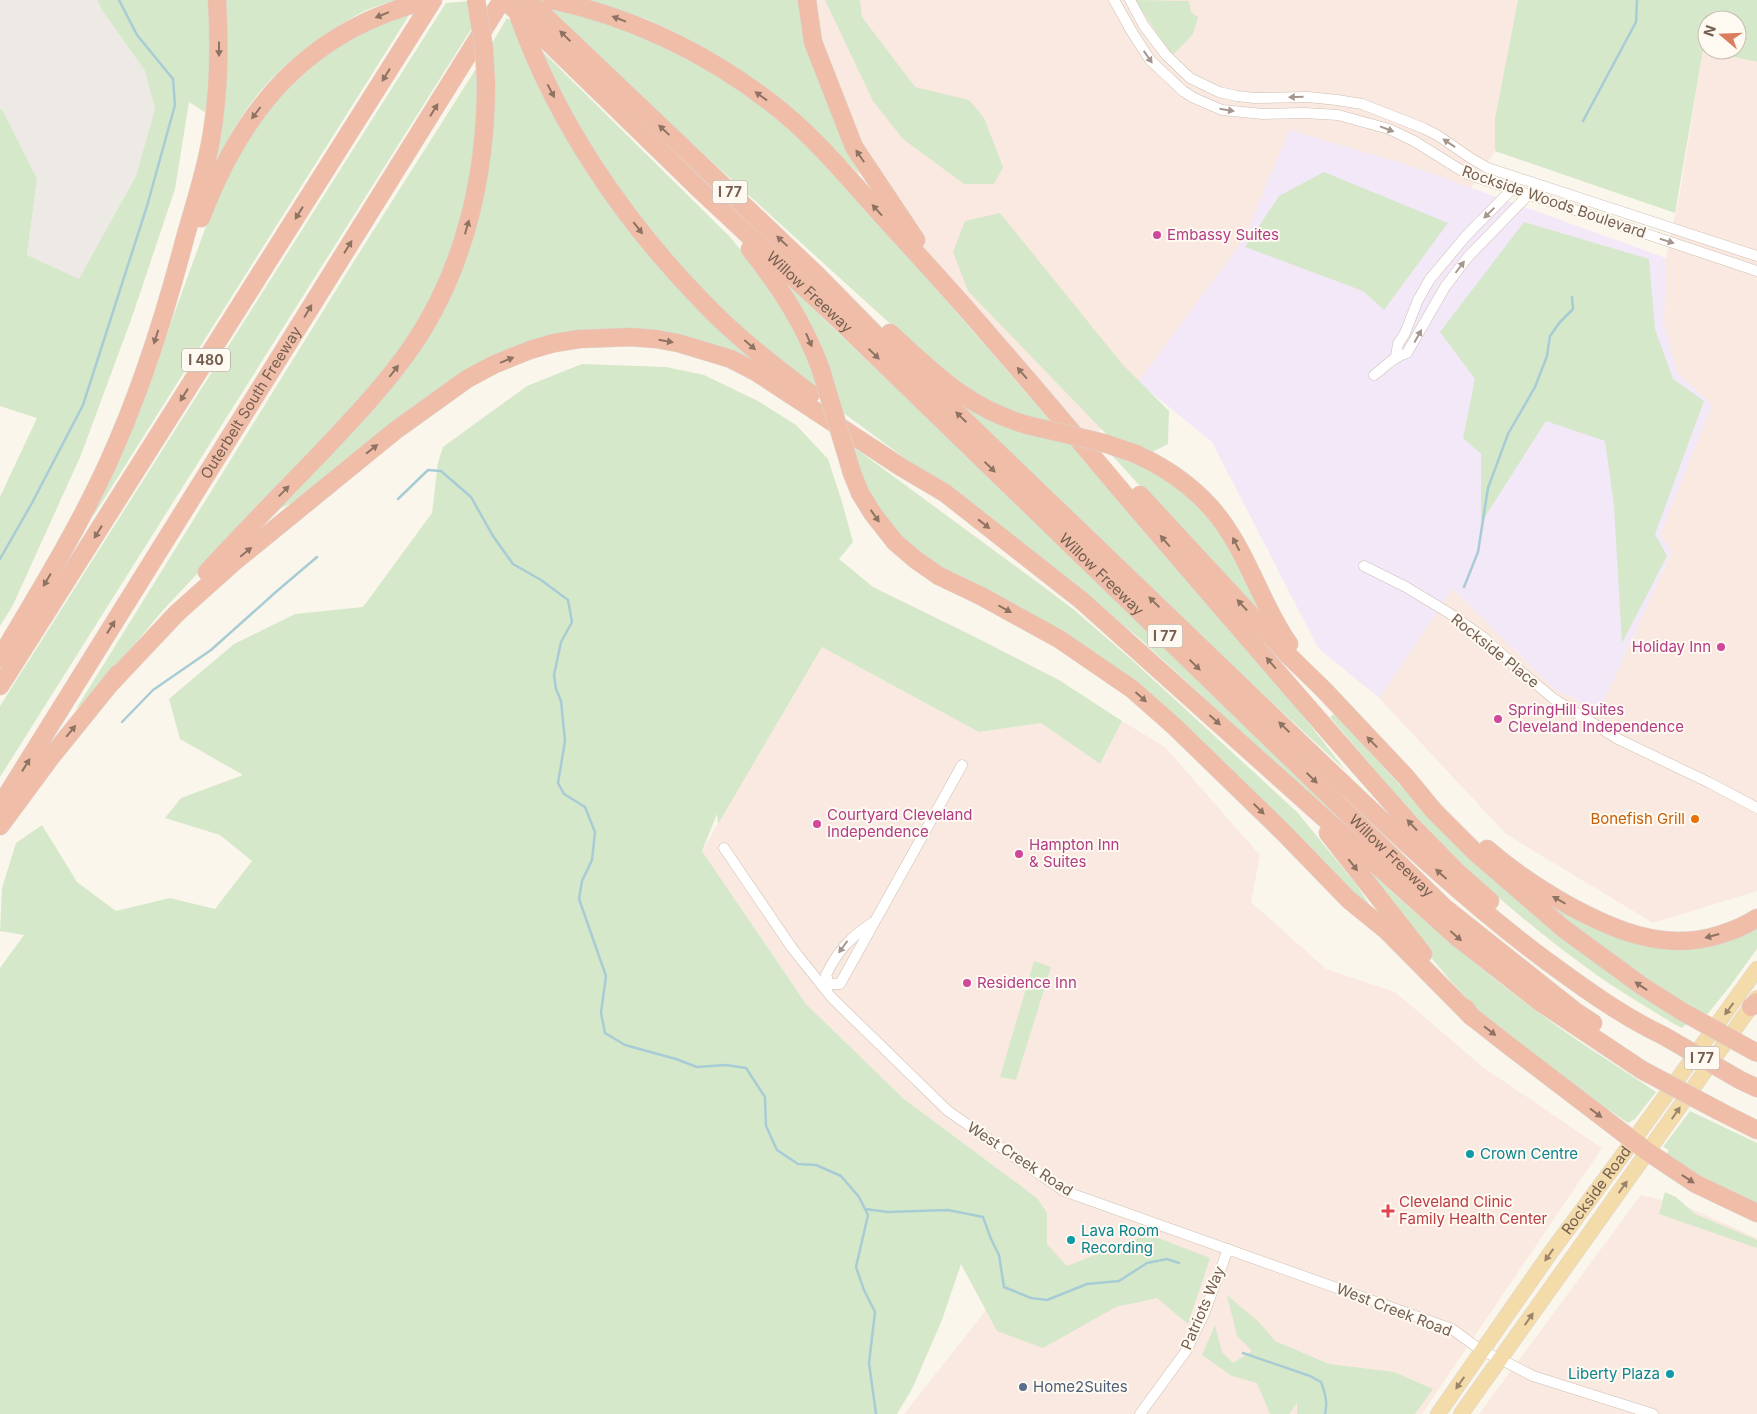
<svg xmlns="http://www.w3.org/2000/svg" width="1757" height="1414" viewBox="0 0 1757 1414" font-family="Inter,sans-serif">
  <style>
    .commercial { fill: #fae9e0 }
    .industrial { fill: #ede9e4 }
    .education { fill: #f3e8f8 }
    .green { fill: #d5e8ca; fill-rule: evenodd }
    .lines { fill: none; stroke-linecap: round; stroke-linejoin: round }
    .stream { stroke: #a8ccd5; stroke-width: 2.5 }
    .minor-casing { stroke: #cdbfb2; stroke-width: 11 }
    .primary-casing { stroke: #dbd5d2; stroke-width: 16 }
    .motorway-casing { stroke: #dbd5d2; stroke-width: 19 }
    .minor { stroke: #fff; stroke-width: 10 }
    .primary { stroke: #f4dbaa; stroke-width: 15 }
    .motorway { stroke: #f0bea8; stroke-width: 18 }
    .motorway-bridge-casing { stroke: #dbd5d2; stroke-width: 19; stroke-linecap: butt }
    .motorway-bridge { stroke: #f0bea8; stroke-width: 18 }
    .oneway { fill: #8e7262 }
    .oneway2 { fill: #a5978d }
    .oneway3 { fill: #9b846b }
    .hotel-dot { fill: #d1479c; stroke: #fefaf2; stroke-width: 2 }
    .food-dot { fill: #e8710a; stroke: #fefaf2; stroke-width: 2 }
    .culture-dot { fill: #0f9aa8; stroke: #fefaf2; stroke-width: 2 }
    .health-dot { fill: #e0444e; stroke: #fefaf2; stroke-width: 2 }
    .service-dot { fill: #5c6f8a; stroke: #fefaf2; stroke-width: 2 }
    .labels { text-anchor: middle; stroke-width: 4; stroke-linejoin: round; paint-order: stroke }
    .shield { fill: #fefaf2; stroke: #9e8e81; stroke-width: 1 }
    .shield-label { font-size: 14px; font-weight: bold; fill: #755f50 }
    .street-label { font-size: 15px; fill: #755f50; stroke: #fefaf2 }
    .hotel-label { font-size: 15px; fill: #b23c85; stroke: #fefaf2; text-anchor: start }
    .food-label { font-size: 15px; fill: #c56008; stroke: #fefaf2; text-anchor: end }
    .culture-label { font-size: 15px; fill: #0d838f; stroke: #fefaf2; text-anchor: start }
    .health-label { font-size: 15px; fill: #be3a42; stroke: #fefaf2; text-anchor: start }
    .service-label { font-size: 15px; fill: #4e5e75; stroke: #fefaf2; text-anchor: start }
  </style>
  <rect width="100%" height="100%" fill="#fbf6eb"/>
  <!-- commercial -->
  <g class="commercial">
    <polygon points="807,0 1518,0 1495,118 1495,151 1471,188 1405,164 1289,130 1244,239 1138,382 1086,448 945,284 854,147"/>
    <polygon points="1703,50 1757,62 1757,891 1653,923 1506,834 1379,698 1453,589 1553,688 1599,712 1672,551 1660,535 1712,405 1677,372 1664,323 1666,258 1680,192"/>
    <polygon points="822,647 979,732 1041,723 1100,764 1122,721 1165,747 1260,855 1251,902 1326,969 1395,992 1484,1068 1602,1148 1422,1414 904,1414 983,1314 1037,1198 904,1099 806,1004 702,851"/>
    <polygon points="1641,1195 1683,1205 1757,1238 1757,1414 1479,1414"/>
  </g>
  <!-- industrial -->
  <polygon class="industrial" points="0,0 97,0 102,10 145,71 155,109 136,176 79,280 27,255 37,179 3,111 0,109"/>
  <!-- education -->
  <polygon class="education" points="1289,130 1405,164 1666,258 1664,323 1677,372 1712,405 1660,535 1672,551 1599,712 1553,688 1453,589 1379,698 1318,648 1212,442 1138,382 1244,239"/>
  <!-- green -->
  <g class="green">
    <polygon points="97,0 217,0 214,118 189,102 175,189 132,317 81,455 13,605 0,626 0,497 37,418 0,406 0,109 3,111 37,179 27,255 79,279 136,176 155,109 145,71 102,10"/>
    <path d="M221,0H396C386,3 376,6 367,10C355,15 344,23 333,29C298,52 267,78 244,113C231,132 221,153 209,173Z"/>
    <polygon points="583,0 801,0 824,89 860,175 803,119 738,68 683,36 646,19"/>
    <polygon points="825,0 860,0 862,17 915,87 969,100 984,118 1003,167 994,184 964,184 903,139 873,101"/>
    <polygon points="1135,0 1189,1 1191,12 1198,17 1193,34 1172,56"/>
    <path d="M1518,0H1757V62L1703,50L1675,213L1495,151V118ZM1707,20H1737V50H1707Z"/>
    <polygon points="470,1 475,23 0,777 0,706 446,3"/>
    <polygon points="547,5 617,26 699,63 770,109 848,187 1055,426 1005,413 951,379 678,131"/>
    <polygon points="413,9 94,515 91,515 138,414 214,204 239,150 283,88 320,56 364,29"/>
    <polygon points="507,18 513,23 565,132 735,345 761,367 686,338 520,347 294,502 273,512 457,277 489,48"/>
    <polygon points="537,50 542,51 731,238 756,269 805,342 819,393 712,305 653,241 576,126"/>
    <polygon points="479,64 475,171 444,278 388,372 164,609 91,696 76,709 356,258"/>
    <polygon points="1324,172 1448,223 1384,310 1363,291 1245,247 1279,196"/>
    <polygon points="1000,213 1123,365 1169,411 1168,444 1152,452 1108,436 968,291 953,252 965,221"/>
    <polygon points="1524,222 1649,259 1655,329 1673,379 1704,401 1655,534 1667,556 1622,643 1614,506 1605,441 1546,421 1481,523 1481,454 1463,438 1475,379 1440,332"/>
    <polygon points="783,280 1396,867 1392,870 1138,637 1019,542 838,409"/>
    <polygon points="582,364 666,367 704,375 758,401 796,425 828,459 842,502 853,542 839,559 873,587 973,636 1059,680 1122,721 1100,764 1041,723 979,732 822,647 718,824 717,814 702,851 806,1004 904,1099 1037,1198 1047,1213 1047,1244 1067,1266 1148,1234 1210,1258 1188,1324 1157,1298 1116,1307 1043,1348 997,1331 961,1264 942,1320 912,1389 897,1414 0,1414 0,968 24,935 0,931 2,888 16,843 42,825 77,882 116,911 170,898 215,909 252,861 220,835 165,818 181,798 243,775 180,739 169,699 234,644 295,614 363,607 432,513 438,462 443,447 527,386"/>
    <polygon points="943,387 1070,443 1289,698 1346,771 1250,682"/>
    <polygon points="848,443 1037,582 1073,609 1132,660 1297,812 1356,884 1375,913 1154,702 949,575 893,532 865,490"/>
    <polygon points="1108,451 1131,459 1186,489 1230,542 1264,621"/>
    <path d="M1334,714C1367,747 1396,784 1430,815L1688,1022L1682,1028L1674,1024C1647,1007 1619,991 1594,973C1557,947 1523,919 1490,890C1431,838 1381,777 1330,717Z"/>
    <path d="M1355,858C1421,919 1490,979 1564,1031C1594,1052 1625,1071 1656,1092L1635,1119L1628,1123L1548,1068L1490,1022L1455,986L1392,911Z"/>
    <polygon points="1521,881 1651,943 1757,923 1757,949 1730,986 1706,1016 1682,1004 1594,945"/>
    <polygon points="1034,961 1051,967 1016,1080 1000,1077"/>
    <polygon points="1690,1111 1757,1143 1757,1203 1725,1189 1665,1156 1669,1150 1663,1147"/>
    <polygon points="1665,1192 1676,1197 1695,1214 1757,1240 1757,1248 1659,1214"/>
    <polygon points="1227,1295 1260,1323 1275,1341 1329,1364 1394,1372 1433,1389 1415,1414 1297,1414 1297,1403 1289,1414 1270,1414 1257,1383 1232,1376 1202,1355 1215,1325 1222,1352 1233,1363 1252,1351 1237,1336"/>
  </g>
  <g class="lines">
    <!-- stream -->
    <g class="stream">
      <polyline points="1583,121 1636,22 1637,0"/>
      <polyline points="398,499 428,470 441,471 471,497 493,536 513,564 541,580 568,600 572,622 561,642 554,675 556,689 561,701 565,741 558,783 564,794 585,807 595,832 592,860 582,881 579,899 606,976 601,1013 605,1033 625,1045 676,1059 697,1067 726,1065 746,1068 765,1097 766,1126 777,1150 798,1164 816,1165 841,1176 859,1197 868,1215 856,1267 864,1290 875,1312 869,1363 876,1414"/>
      <polyline points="0,559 32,503 83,405 147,206 175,105 173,79 137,35 119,0"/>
      <polyline points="1464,587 1478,552 1488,488 1508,434 1535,387 1547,356 1550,336 1560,322 1573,309 1572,297"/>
      <polyline points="122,722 153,690 211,650 277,591 317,557"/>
      <polyline points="865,1209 888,1212 948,1210 983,1217 991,1239 999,1255 1004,1287 1031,1298 1047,1300 1087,1284 1119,1281 1147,1263 1167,1259 1179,1263"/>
      <path d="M1243,1353L1310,1376L1321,1382C1325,1393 1328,1402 1325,1414"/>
    </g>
    <!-- minor casing -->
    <g class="minor-casing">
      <g id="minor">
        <polyline points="1114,0 1132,32 1150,60 1183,91 1194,98 1222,110 1263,114 1305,113 1338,115 1389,129 1414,141 1467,174 1757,271"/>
        <polyline points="1130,0 1144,26 1166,55 1190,78 1219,92 1237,96 1255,98 1308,97 1337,100 1362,104 1423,128 1437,135 1472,159 1488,168 1757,256"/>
        <polyline points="1396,356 1398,344 1405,333 1418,300 1430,279 1466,236 1515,186"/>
        <path d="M1374,375C1385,367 1393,357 1407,353L1445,287L1467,258L1532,191"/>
        <polyline points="1364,566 1406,587 1449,613 1483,637 1518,669 1554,699 1618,739 1710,783 1757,808"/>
        <polyline points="724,848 792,948 832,998 948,1111 1064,1191 1452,1329 1482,1351 1500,1359 1533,1376 1653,1414"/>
        <polyline points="829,984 840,984 962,765"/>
        <path d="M827,989L829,984L826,975C838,950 850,938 872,923"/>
        <polyline points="1140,1414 1186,1351 1204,1314 1228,1249"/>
      </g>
    </g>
    <!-- primary casing -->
    <g class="primary-casing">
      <g id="primary">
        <path id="s1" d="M1438,1414L1551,1252L1633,1141L1757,969"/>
        <polyline points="1461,1414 1757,998"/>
      </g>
    </g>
    <!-- motorway casing -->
    <g class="motorway-casing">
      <g id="motorway">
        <path id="s2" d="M505,0L698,188L839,320L1445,908L1576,1012L1593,1023"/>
        <path d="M528,0L817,275L877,336C1015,468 1153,600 1290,733C1373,812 1455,893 1548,962C1585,989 1622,1016 1664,1036"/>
        <path d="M552,0C631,17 706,53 770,102C811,133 844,173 877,210C917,254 957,297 995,342C1039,392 1082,444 1125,495C1220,606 1315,717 1412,826L1458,873L1490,901"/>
        <polyline points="807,0 813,42 854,147 916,240"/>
        <path d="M519,17C557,123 624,221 702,301C735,336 773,365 811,394"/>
        <path d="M201,218C243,107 309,29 429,0"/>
        <path d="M750,249C780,287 805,325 821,370"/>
        <path d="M890,333C935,374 966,407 1027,425"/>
        <path d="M1136,454C1175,472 1209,498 1231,535C1253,570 1265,610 1289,644"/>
        <polyline points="852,473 860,493 873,514 895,542 916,560 939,576 981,596 1059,639 1132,689 1175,727 1283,832 1349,900 1387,931 1471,1016"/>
        <polyline points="1140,495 1287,654 1324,690 1406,777 1434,811 1475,852 1564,929 1642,986 1683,1012"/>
        <path d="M207,572C242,534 278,497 314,460C349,423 384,387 413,345C465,268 486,175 486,83"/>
        <path d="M0,658C38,594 77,531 108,463C141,391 165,315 185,238C193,210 202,182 208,154C219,104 220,51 217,0"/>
        <polyline points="111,683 177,613 234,562 396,430 467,379 495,364 530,350 554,343 579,339 630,337 656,339 678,343 731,359 756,372 901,467 945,493 1081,600 1458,938 1540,1002 1642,1070"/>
        <polyline points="0,686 433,0"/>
        <path id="s3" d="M0,806L502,0"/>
        <polyline points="0,826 51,757 118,674"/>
        <polyline points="1328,833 1423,954"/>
        <path d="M1487,849C1511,870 1538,888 1566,904C1613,930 1664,952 1719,935C1732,931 1745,926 1757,918"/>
        <polyline points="1751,1007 1757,1002"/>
        <polyline points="1465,1008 1471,1016 1508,1045 1648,1152 1696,1184 1757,1213"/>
        <polyline points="1740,1080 1757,1088"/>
        <polyline points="1719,1111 1757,1130"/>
      </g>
    </g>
    <!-- minor -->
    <use href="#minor" class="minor"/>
    <!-- primary -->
    <use href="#primary" class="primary"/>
    <!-- motorway -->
    <use href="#motorway" class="motorway"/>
    <!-- motorway-bridge casing -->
    <g class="motorway-bridge-casing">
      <g id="motorway-bridge">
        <polyline points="476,0 484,48 486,83"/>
        <polyline points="821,370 852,473"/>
        <polyline points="1027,425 1104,443 1136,454"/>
        <polyline points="1683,1012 1757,1053"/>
        <polyline points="1664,1036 1740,1080"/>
        <polyline points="1642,1070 1719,1111"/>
      </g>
    </g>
    <!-- motorway-bridge -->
    <use href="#motorway-bridge" class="motorway-bridge"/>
  </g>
  <!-- one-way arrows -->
  <defs><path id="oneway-solid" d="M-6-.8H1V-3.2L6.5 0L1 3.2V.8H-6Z" transform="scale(1.25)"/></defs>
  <g class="oneway">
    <use href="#oneway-solid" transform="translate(382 15) rotate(158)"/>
    <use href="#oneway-solid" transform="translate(619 19) rotate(-159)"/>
    <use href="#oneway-solid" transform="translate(565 36) rotate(-136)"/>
    <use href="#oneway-solid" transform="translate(219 49) rotate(90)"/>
    <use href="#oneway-solid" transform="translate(386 75) rotate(122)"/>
    <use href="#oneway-solid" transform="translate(551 91) rotate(62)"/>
    <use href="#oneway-solid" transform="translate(761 96) rotate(-144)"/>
    <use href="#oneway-solid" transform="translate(434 110) rotate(-58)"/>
    <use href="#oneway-solid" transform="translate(256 113) rotate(127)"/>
    <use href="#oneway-solid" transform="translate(664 130) rotate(-137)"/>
    <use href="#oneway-solid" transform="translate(860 156) rotate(-124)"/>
    <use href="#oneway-solid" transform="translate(877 210) rotate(-132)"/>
    <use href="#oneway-solid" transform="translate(299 213) rotate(122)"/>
    <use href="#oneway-solid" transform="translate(467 227) rotate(-74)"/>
    <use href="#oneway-solid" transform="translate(638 228) rotate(52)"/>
    <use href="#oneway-solid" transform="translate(782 241) rotate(-137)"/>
    <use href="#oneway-solid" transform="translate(348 247) rotate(-58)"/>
    <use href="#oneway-solid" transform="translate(308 311) rotate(-59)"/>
    <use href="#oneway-solid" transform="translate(156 337) rotate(108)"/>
    <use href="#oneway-solid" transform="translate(809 340) rotate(66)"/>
    <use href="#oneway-solid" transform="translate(666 341) rotate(10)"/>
    <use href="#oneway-solid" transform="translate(750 345) rotate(41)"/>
    <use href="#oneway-solid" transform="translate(874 354) rotate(44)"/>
    <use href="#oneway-solid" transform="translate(507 360) rotate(-22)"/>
    <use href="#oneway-solid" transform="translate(394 371) rotate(-52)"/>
    <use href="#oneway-solid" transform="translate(1022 373) rotate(-131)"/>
    <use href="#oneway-solid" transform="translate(184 395) rotate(122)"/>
    <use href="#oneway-solid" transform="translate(961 417) rotate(-136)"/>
    <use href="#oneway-solid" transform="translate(372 449) rotate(-38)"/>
    <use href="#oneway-solid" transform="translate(990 467) rotate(44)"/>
    <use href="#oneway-solid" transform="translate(284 491) rotate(-46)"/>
    <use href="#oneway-solid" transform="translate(875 516) rotate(55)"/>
    <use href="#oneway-solid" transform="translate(984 524) rotate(38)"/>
    <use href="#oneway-solid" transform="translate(98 532) rotate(122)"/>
    <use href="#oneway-solid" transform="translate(1165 541) rotate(-131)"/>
    <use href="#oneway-solid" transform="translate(1236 544) rotate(-117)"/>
    <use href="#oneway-solid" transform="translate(246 552) rotate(-39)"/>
    <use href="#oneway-solid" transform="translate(47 580) rotate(121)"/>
    <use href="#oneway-solid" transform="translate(1154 602) rotate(-136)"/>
    <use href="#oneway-solid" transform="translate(1242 605) rotate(-133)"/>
    <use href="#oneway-solid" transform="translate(1005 609) rotate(29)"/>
    <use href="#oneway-solid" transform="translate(111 627) rotate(-58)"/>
    <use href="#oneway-solid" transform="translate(1271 663) rotate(-131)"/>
    <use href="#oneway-solid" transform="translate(1195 665) rotate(44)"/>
    <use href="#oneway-solid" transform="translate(1141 697) rotate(42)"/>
    <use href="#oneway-solid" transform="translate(1215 720) rotate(42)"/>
    <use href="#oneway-solid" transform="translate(1284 727) rotate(-136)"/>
    <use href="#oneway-solid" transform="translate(71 731) rotate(-51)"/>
    <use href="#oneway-solid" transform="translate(1372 742) rotate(-134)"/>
    <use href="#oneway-solid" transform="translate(26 765) rotate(-58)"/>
    <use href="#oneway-solid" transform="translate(1312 778) rotate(44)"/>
    <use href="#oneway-solid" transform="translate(1259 809) rotate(44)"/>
    <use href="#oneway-solid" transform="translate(1412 825) rotate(-133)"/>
    <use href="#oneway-solid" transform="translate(1353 865) rotate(52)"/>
    <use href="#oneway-solid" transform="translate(1441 874) rotate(-138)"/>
    <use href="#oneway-solid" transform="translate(1559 900) rotate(-150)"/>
    <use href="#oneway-solid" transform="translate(1456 936) rotate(41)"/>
    <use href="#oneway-solid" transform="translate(1712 936) rotate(165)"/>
    <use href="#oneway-solid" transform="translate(1641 986) rotate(-146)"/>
    <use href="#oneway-solid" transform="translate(1490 1031) rotate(38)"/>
    <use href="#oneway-solid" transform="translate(1596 1113) rotate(37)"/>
    <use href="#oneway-solid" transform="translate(1688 1179) rotate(33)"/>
  </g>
  <g class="oneway2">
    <use href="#oneway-solid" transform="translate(1148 57) rotate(55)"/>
    <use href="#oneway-solid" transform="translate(1296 97) rotate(179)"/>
    <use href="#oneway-solid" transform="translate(1227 110) rotate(9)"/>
    <use href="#oneway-solid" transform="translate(1387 129) rotate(21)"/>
    <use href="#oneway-solid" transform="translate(1449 143) rotate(-146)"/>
    <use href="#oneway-solid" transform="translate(1489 213) rotate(136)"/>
    <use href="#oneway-solid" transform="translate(1667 241) rotate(18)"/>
    <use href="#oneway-solid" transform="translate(1460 267) rotate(-53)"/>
    <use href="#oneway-solid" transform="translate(1418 336) rotate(-61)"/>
    <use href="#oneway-solid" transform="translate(843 947) rotate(126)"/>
  </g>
  <g class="oneway3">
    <use href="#oneway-solid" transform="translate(1729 1009) rotate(126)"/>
    <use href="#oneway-solid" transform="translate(1676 1113) rotate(-55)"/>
    <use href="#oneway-solid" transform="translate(1623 1187) rotate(-55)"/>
    <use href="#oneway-solid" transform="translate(1549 1255) rotate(125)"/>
    <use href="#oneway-solid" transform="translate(1529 1319) rotate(-55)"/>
    <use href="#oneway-solid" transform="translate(1460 1383) rotate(125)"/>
  </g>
  <!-- markers -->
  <g class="hotel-dot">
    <circle cx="1157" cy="235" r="5"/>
    <circle cx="1721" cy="647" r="5"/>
    <circle cx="1498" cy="719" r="5"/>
    <circle cx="817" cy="824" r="5"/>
    <circle cx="1019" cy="854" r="5"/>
    <circle cx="967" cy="983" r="5"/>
  </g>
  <circle class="food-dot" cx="1695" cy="819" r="5"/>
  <g class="culture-dot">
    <circle cx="1470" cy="1154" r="5"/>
    <circle cx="1071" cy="1240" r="5"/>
    <circle cx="1670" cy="1374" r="5"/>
  </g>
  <path class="health-dot" d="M1385.5 1203.5h5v5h5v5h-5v5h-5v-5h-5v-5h5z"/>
  <circle class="service-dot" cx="1023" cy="1387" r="5"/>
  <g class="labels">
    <!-- shield labels -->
    <g class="shield">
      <rect x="712.5" y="180.5" width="35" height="23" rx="4"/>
      <rect x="182" y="348.5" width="48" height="23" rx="4"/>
      <rect x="1147.5" y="624.5" width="35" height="23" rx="4"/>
      <rect x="1684.5" y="1046.5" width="35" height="23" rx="4"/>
    </g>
    <g class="shield-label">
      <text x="730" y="197">I 77</text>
      <text x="206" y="365">I 480</text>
      <text x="1165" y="641">I 77</text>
      <text x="1702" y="1063">I 77</text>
    </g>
    <!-- street labels -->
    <g class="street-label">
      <text transform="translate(1554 202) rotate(19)" y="5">Rockside Woods Boulevard</text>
      <text dy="5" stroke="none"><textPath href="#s2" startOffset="422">Willow Freeway</textPath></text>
      <text dy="5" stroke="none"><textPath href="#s3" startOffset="475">Outerbelt South Freeway</textPath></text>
      <text dy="5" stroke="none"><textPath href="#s2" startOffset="828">Willow Freeway</textPath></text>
      <text transform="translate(1495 651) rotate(39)" y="5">Rockside Place</text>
      <text dy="5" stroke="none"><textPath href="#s2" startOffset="1232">Willow Freeway</textPath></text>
      <text transform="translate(1020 1159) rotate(33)" y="5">West Creek Road</text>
      <text dy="5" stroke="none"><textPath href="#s1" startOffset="274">Rockside Road</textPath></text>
      <text transform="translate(1203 1308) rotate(-67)" y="5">Patriots Way</text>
      <text transform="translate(1394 1310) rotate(21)" y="5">West Creek Road</text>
    </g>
    <!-- hotel labels -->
    <g class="hotel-label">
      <text x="1167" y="240">Embassy Suites</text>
      <text x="1711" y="652" text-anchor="end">Holiday Inn</text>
      <text x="1508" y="715">SpringHill Suites<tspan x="1508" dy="17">Cleveland Independence</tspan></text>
      <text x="827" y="820">Courtyard Cleveland<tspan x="827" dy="17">Independence</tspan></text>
      <text x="1029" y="850">Hampton Inn<tspan x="1029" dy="17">&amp; Suites</tspan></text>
      <text x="977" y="988">Residence Inn</text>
    </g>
    <!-- food labels -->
    <g class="food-label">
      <text x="1685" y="824">Bonefish Grill</text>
    </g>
    <!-- culture labels -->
    <g class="culture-label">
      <text x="1480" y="1159">Crown Centre</text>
      <text x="1081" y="1236">Lava Room<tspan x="1081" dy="17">Recording</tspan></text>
      <text x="1660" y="1379" text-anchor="end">Liberty Plaza</text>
    </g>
    <!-- health labels -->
    <g class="health-label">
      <text x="1399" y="1207">Cleveland Clinic<tspan x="1399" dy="17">Family Health Center</tspan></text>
    </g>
    <!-- service labels -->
    <g class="service-label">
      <text x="1033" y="1392">Home2Suites</text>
    </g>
  </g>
  <!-- north arrow -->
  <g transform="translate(1722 35) rotate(289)"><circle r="24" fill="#fefaf2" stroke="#c7bcb1"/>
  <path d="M0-4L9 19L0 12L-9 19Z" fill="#da7d5c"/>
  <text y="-8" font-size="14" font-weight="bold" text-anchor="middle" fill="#755f50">N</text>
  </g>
</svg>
